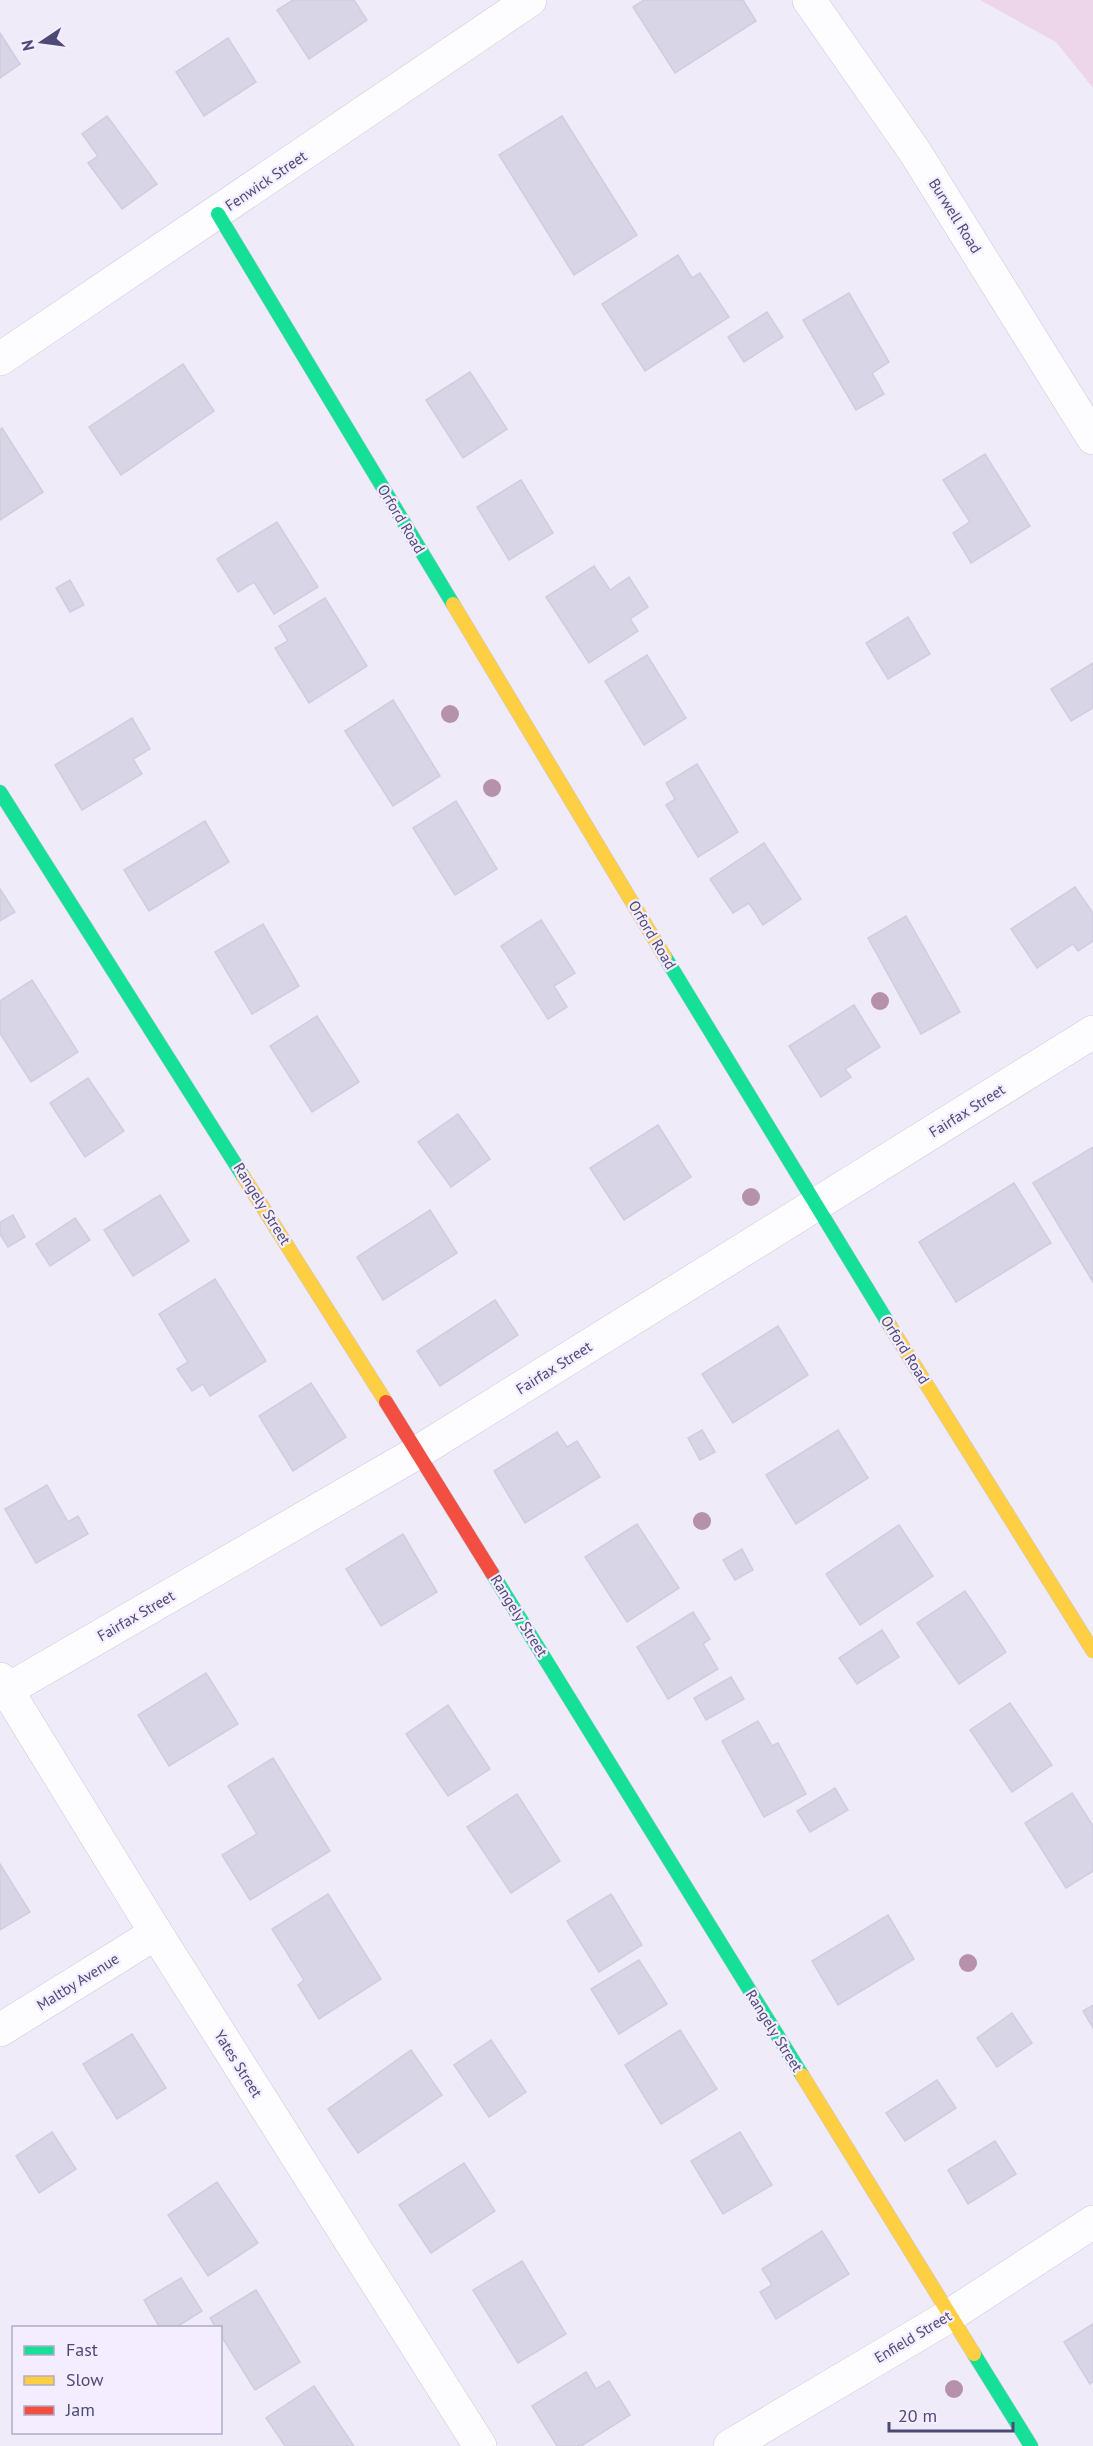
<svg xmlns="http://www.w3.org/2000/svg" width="1093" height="2446" viewBox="0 0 1093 2446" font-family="'PT Sans',sans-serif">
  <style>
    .green { fill: #edd6ea }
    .building { fill: #d8d5e6; stroke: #d1cde1; stroke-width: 1.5 }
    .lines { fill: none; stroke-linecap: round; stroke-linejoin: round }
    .street-casing { stroke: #ccc9da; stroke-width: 34 }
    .fast-casing { stroke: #cac7d9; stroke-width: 15 }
    .slow-casing { stroke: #cac7d9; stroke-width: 15 }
    .jam-casing { stroke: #cac7d9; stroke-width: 15 }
    .street { stroke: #fdfcfe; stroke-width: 33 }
    .fast { stroke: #16e098; stroke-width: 14 }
    .slow { stroke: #ffcf43; stroke-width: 14 }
    .jam { stroke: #f24e42; stroke-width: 14 }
    .tree { fill: #b691ab }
    .labels { text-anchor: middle; stroke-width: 4.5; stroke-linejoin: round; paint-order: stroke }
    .street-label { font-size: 15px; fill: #4e4a76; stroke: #f3edff }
  </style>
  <rect width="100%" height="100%" fill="#efebf8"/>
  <!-- green -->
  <polygon class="green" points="980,0 1093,0 1093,88 1056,42"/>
  <!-- building -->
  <g class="building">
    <polygon points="293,0 354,0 367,20 309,59 277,10"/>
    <polygon points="644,0 743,0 756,21 675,73 633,7"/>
    <polygon points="0,33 20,64 0,78"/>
    <polygon points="228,38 256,82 204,116 176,72"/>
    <polygon points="107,116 157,184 122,209 88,163 98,156 82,134"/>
    <polygon points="562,116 637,235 574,275 499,155"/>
    <polygon points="678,255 692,278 700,273 729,317 645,371 602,304"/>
    <polygon points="849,293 889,362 872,373 884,394 856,410 803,320"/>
    <polygon points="767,312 783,337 744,362 728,337"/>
    <polygon points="183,364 214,411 121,475 89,427"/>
    <polygon points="470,372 507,429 463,458 426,400"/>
    <polygon points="2,428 43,492 0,520 0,430"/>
    <polygon points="985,454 1030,526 971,563 953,533 970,522 943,480"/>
    <polygon points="521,480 553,533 509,560 477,507"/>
    <polygon points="277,522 318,587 274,614 254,582 238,592 217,559"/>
    <polygon points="594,566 610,590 629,577 648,607 630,619 638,631 589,663 546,597"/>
    <polygon points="70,580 84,605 70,612 56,588"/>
    <polygon points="325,598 367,666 309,703 275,648 288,641 279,626"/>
    <polygon points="908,617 930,654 888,679 866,643"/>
    <polygon points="647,655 686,718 644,745 605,681"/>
    <polygon points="1093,663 1093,708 1071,721 1051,689"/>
    <polygon points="393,700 440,776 393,806 345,731"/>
    <polygon points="132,718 150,749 133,759 142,774 82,810 55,765"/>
    <polygon points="697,764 738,832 698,857 666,805 675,799 666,783"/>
    <polygon points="456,801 497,869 455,895 413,828"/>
    <polygon points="205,821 229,862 149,911 124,870"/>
    <polygon points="764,843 801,899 763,925 749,903 733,913 710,879"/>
    <polygon points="1075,887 1093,913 1093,941 1078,951 1073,944 1037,968 1011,929"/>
    <polygon points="0,889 15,912 0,921"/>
    <polygon points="906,916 960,1012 921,1034 868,938"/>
    <polygon points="541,920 575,973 554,986 567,1007 548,1019 501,946"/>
    <polygon points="263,924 299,986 252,1014 215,952"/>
    <polygon points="32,980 78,1052 31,1082 0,1033 0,1001"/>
    <polygon points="854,1005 880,1047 845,1069 851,1077 821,1097 789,1046"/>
    <polygon points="317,1016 359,1082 312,1112 270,1046"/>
    <polygon points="88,1078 124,1131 85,1157 50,1103"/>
    <polygon points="458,1114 490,1159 451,1187 418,1142"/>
    <polygon points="658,1125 691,1177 624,1220 590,1168"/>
    <polygon points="1093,1147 1093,1282 1033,1183"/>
    <polygon points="1014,1183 1051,1243 956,1302 919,1242"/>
    <polygon points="160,1195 189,1241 133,1276 104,1230"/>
    <polygon points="430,1210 457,1253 383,1300 357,1257"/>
    <polygon points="13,1215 25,1237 8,1247 0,1234 0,1222"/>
    <polygon points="75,1218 90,1240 50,1266 36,1244"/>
    <polygon points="215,1279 266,1361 210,1396 203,1384 192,1391 177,1369 188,1362 159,1314"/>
    <polygon points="495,1300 518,1335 440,1386 417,1351"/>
    <polygon points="778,1326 808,1375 733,1423 702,1374"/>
    <polygon points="311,1383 346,1437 293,1471 259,1416"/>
    <polygon points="702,1430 715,1452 700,1460 688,1438"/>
    <polygon points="838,1430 868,1478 796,1524 766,1475"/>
    <polygon points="557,1432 567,1447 577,1441 600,1477 525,1523 494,1471"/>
    <polygon points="47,1485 68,1522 78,1516 88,1534 36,1563 5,1509"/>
    <polygon points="637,1524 679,1588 627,1622 585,1557"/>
    <polygon points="899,1525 933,1576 860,1625 826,1574"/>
    <polygon points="403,1534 437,1592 381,1626 346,1569"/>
    <polygon points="742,1549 753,1570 735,1580 723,1560"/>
    <polygon points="965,1591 1006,1652 959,1684 917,1623"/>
    <polygon points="693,1612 710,1639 703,1644 718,1669 668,1699 637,1647"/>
    <polygon points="882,1630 899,1657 857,1684 839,1658"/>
    <polygon points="206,1673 238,1724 169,1766 138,1715"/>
    <polygon points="731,1677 744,1699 706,1720 694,1698"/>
    <polygon points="1010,1703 1052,1765 1012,1792 970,1730"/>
    <polygon points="448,1705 490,1769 448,1796 406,1734"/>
    <polygon points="758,1721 772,1746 778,1743 806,1794 764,1817 722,1741"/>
    <polygon points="273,1758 330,1851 250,1900 222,1855 257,1834 228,1786"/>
    <polygon points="835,1788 848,1810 810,1832 797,1811"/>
    <polygon points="1072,1793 1093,1826 1093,1871 1066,1888 1025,1823"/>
    <polygon points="517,1794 560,1861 511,1893 467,1827"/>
    <polygon points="0,1864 30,1912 0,1930"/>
    <polygon points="328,1894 381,1979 319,2019 298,1985 304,1980 272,1929"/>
    <polygon points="611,1894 642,1945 599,1972 567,1921"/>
    <polygon points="888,1915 914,1959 838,2005 812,1961"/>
    <polygon points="639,1960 667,2004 619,2034 591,1989"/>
    <polygon points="1093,2005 1093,2028 1083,2011"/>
    <polygon points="1012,2013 1032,2043 997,2067 977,2038"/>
    <polygon points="680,2030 717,2089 661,2124 625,2065"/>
    <polygon points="132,2034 166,2088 117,2119 83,2064"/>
    <polygon points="491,2040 526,2092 489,2117 454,2065"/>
    <polygon points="411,2050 442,2095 358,2153 328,2109"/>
    <polygon points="937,2080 956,2108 905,2141 886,2113"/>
    <polygon points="52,2132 76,2169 39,2193 16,2156"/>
    <polygon points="740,2132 772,2185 723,2214 691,2161"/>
    <polygon points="995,2141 1016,2174 968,2204 948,2170"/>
    <polygon points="464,2163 495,2211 431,2253 399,2205"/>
    <polygon points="217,2182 258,2243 208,2276 168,2215"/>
    <polygon points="822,2231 849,2274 776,2319 760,2292 772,2285 762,2269"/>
    <polygon points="522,2261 566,2334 518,2363 473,2290"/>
    <polygon points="181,2278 202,2311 175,2328 160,2328 144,2300"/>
    <polygon points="256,2290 300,2362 255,2390 220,2334 220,2328 216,2328 210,2318"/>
    <polygon points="1093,2324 1093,2381 1090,2384 1064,2342"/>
    <polygon points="586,2372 596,2389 609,2381 630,2415 581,2446 557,2446 532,2406"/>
    <polygon points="314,2386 354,2446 285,2446 266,2418"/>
  </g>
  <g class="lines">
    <!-- street casing -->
    <g class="street-casing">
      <g id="street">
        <polyline points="809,0 915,152 1093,438"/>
        <polyline points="0,359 530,0"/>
        <polyline points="0,1679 156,1933 480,2446"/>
        <polyline points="7,1690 418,1452 1093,1032"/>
        <polyline points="0,2030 156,1933"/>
        <polyline points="730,2446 949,2316 1093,2222"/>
      </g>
    </g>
    <!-- fast casing -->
    <g class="fast-casing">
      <g id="fast">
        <polyline points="218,214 453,604"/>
        <polyline points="0,792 243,1176"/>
        <polyline points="665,957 890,1326"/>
        <polyline points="492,1573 802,2075"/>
        <polyline points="974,2354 1031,2446"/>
      </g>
    </g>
    <!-- slow casing -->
    <g class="slow-casing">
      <g id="slow">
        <polyline points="453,604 665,957"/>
        <polyline points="243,1176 386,1402"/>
        <polyline points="890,1326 1093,1651"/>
        <polyline points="802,2075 974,2354"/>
      </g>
    </g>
    <!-- jam casing -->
    <g class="jam-casing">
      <polyline id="jam" points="386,1402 492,1573"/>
    </g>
    <!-- street -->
    <use href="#street" class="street"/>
    <!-- fast -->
    <use href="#fast" class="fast"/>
    <!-- slow -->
    <use href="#slow" class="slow"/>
    <!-- jam -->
    <use href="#jam" class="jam"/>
  </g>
  <!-- trees -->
  <g class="tree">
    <circle cx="450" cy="714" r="9"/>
    <circle cx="492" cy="788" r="9"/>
    <circle cx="880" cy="1001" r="9"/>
    <circle cx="751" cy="1197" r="9"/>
    <circle cx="702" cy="1521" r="9"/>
    <circle cx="968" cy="1963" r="9"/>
    <circle cx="954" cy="2389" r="9"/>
  </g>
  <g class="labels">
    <!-- street labels -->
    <g class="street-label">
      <text transform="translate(266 181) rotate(-34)" y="5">Fenwick Street</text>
      <text transform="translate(955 216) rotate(58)" y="5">Burwell Road</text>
      <text transform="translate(401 519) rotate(59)" y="5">Orford Road</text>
      <text transform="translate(652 935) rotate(59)" y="5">Orford Road</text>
      <text transform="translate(967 1111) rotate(-32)" y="5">Fairfax Street</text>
      <text transform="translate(262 1204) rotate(58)" y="5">Rangely Street</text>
      <text transform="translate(905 1350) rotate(58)" y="5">Orford Road</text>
      <text transform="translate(554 1368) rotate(-32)" y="5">Fairfax Street</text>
      <text transform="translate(136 1616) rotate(-30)" y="5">Fairfax Street</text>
      <text transform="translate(519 1616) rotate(58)" y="5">Rangely Street</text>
      <text transform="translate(78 1982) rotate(-32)" y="5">Maltby Avenue</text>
      <text transform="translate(774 2031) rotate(58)" y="5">Rangely Street</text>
      <text transform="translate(238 2064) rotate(58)" y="5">Yates Street</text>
      <text transform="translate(913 2337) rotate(-31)" y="5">Enfield Street</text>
    </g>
  </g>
  <!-- legend -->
  <rect x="12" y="2326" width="210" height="108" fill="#f3edff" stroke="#b1acc8" stroke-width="1.5"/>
  <rect x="24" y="2346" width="30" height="9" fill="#16e098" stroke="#b1acc8" stroke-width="1.5"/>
  <text x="66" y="2356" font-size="18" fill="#4e4a76">Fast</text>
  <rect x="24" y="2376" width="30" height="9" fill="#ffcf43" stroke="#b1acc8" stroke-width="1.5"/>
  <text x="66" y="2386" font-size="18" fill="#4e4a76">Slow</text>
  <rect x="24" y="2406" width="30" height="9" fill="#f24e42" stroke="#b1acc8" stroke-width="1.5"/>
  <text x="66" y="2416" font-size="18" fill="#4e4a76">Jam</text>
  <!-- north arrow -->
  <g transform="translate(42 42) rotate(257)" stroke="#f3edff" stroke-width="4.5" paint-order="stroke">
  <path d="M0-4.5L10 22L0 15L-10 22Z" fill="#4e4a76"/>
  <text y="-9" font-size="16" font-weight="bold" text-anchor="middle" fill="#4e4a76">N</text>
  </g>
  <!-- scale -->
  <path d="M889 2422v9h124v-9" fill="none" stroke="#4e4a76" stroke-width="3"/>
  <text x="898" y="2422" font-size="18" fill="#4e4a76" stroke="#f3edff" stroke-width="4.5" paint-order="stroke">20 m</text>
</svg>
